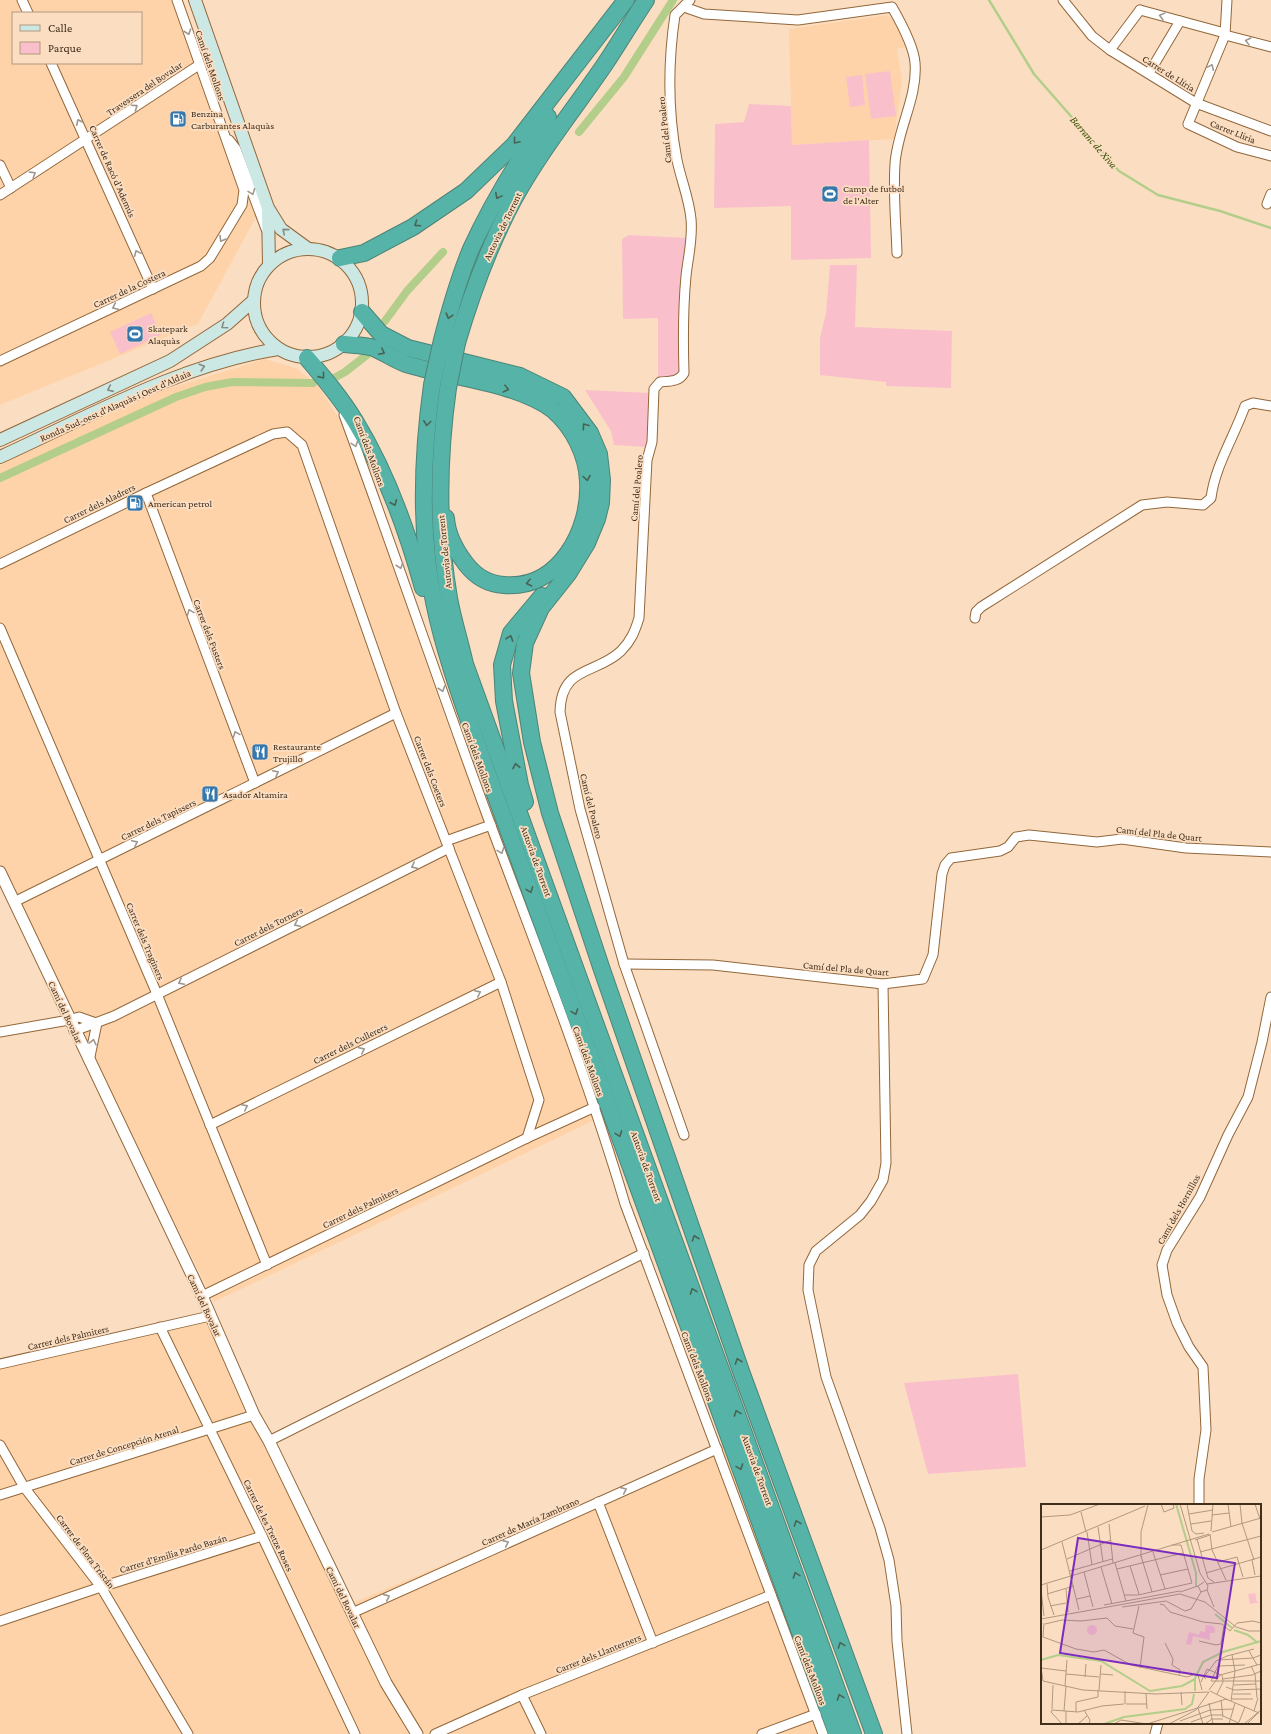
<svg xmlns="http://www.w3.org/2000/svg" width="1271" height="1734" viewBox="0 0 1271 1734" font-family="'Crimson Pro',serif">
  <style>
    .built { fill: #ffd3a9; fill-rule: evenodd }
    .green { fill: #f9c0cb }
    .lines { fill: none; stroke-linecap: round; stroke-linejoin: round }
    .stream { stroke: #b3ce8a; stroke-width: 2.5 }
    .canal { stroke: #b3ce8a; stroke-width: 8 }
    .minor-casing { stroke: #92673a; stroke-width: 11 }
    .tertiary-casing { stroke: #92673a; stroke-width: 13 }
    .secondary-casing { stroke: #92673a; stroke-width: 14 }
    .motorway-casing { stroke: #4e8477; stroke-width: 18 }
    .minor { stroke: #fff; stroke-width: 9 }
    .tertiary { stroke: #fff; stroke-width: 11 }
    .secondary { stroke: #cce8e5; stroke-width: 12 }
    .motorway { stroke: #55b3a8; stroke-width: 16 }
    .motorway-bridge-casing { stroke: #4e8477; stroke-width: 18; stroke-linecap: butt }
    .motorway-bridge { stroke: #55b3a8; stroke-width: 16 }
    .oneway { stroke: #a0968d }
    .oneway2 { stroke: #496353 }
    .oneway3 { stroke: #868b80 }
    .labels { text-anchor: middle; stroke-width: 3.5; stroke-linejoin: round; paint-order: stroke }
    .street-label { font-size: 10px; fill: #412e1b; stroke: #fbdec2 }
    .poi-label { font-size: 10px; fill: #412e1b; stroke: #fbdec2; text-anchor: start }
    .water-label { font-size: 11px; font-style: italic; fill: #395001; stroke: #fbdec2 }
    .inset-river { fill: none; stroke: #b3ce8a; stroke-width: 2 }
    .inset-road { fill: none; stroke: #b1987f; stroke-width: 1 }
    .view { fill: #7b2cbf; fill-opacity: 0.15; stroke: #7b2cbf; stroke-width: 2 }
    .inset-edge { fill: none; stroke: #412e1b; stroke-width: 2 }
  </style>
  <rect width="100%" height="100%" fill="#fbdec2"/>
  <!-- built -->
  <g class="built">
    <path d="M0,0H183L256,217L198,324L0,405ZM13,13H141V63H13Z"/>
    <polygon points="887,15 896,21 907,47 897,49 902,81 894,139 792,145 789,29"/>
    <polygon points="265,359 296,368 318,386 344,426 450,731 475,784 597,1119 214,1302 83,1039 0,867 0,465 144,396"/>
    <polygon points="209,1322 348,1605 710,1452 724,1442 828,1734 411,1734 410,1732 407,1734 0,1734 0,1368"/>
  </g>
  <!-- green -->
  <g class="green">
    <polygon points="890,71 896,116 871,119 865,74"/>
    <polygon points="862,75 865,105 850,107 846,77"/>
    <polygon points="749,104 791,106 792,145 869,140 871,258 791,260 791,206 714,208 715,124 744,122"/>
    <path d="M629,235L687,238L681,369C676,377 666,377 658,378V318L623,319L622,239Z"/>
    <polygon points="830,265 857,265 855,327 952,331 951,388 886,386 886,382 820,375 820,338 826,313"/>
    <polygon points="151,313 161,335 120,354 110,332"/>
    <polygon points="585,390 650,393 648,447 614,445 611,431"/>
    <polygon points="1018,1374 1026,1467 928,1474 904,1383"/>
  </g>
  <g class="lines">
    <!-- stream -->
    <polyline class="stream" points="989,0 1034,74 1119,171 1158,195 1220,211 1271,228"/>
    <!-- canal -->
    <g class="canal">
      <polyline points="579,132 624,77 673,0"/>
      <polyline points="385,321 407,291 443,252"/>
      <polyline points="334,378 345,372 368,354"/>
      <polyline points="0,478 176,397 205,387 232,382 313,383"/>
    </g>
    <!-- minor casing -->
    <g class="minor-casing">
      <g id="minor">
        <polyline points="22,0 28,13"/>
        <polyline points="1063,0 1092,36 1110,50 1196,103 1271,131"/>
        <polyline points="1227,0 1225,35 1188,124 1237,147 1271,156"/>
        <path d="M684,7L704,14L798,20L892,7C900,21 914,47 915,63C918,97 897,130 895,164C893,193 896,223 897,253"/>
        <polyline points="1140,10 1221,32 1225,35 1271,47"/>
        <polyline points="1110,50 1140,10"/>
        <polyline points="51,63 153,289"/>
        <polyline points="1149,73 1180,21"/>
        <polyline points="229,140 236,149 266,229"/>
        <polyline points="0,165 11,188"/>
        <polyline points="0,195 199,65"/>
        <polyline points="1267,204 1271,194"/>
        <polyline points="0,361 201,266 210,258 242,205 244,190 177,0"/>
        <path d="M344,415C393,548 438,682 487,815C535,944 586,1072 625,1204L823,1734"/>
        <polyline points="146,493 255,783"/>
        <polyline points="0,564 146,493 273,434 287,432 302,445 396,713 501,982 539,1100 527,1138"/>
        <path d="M975,618L976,612L981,607L1142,505L1167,502L1203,505L1211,498C1215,466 1234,437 1245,406L1253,403L1271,406"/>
        <polyline points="0,628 157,994 267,1265"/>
        <polyline points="446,841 491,825"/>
        <polyline points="14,902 396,713"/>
        <polyline points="624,964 713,965 883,984 923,979 933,955 942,874 945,865 951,858 1000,851 1008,847 1016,837 1029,835 1097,842 1122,839 1186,848 1271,852"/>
        <polyline points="883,984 886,1163 883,1180 871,1201 860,1215 816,1251 809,1265 808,1290 826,1377 880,1528 889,1560 896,1606 897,1641 907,1734"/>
        <polyline points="74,1031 114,1016 449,848"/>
        <polyline points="0,1032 69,1020 79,1017 96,1023"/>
        <polyline points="89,1061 97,1023"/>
        <polyline points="210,1125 501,982"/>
        <path d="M684,1135L624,964L580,809L560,712C561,665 596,675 621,651C631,641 635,631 639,618L647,460L652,442L654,389L660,382C669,381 679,382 684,373C683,341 683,308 686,276C688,257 693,239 691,219C689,198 681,180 677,160C668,113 668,62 675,15L690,0"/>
        <polyline points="202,1296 527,1138 595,1107"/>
        <polyline points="160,1327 262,1536 355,1734"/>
        <polyline points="0,1364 210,1316"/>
        <polyline points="269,1441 644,1253"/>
        <polyline points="0,1445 24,1487 101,1587 188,1734"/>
        <polyline points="0,1495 254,1415"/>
        <polyline points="598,1502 653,1643"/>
        <polyline points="1199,1505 1199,1479 1206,1430 1203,1367 1189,1347 1177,1323 1167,1295 1162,1265 1167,1250 1200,1197 1228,1135 1248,1097 1262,1042 1271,997"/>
        <polyline points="352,1613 717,1449"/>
        <polyline points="0,1621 101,1587 262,1536"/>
        <polyline points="522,1695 541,1734"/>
        <polyline points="435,1734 522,1695 771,1595"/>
        <polyline points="762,1734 816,1714"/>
        <polyline points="1155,1734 1158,1723"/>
      </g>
    </g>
    <!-- tertiary casing -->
    <g class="tertiary-casing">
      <polyline id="tertiary" points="0,872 202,1296 254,1415 269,1441 386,1683 417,1734"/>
    </g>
    <!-- secondary casing -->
    <g class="secondary-casing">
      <g id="secondary">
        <polyline points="195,0 268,208 281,229 307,248"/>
        <polyline points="268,210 269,264"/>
        <circle cx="308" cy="303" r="54"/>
        <polyline points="0,440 170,361 227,324 253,301"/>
        <path d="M0,457C90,416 179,365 278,349"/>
      </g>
    </g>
    <!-- motorway casing -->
    <g class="motorway-casing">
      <g id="motorway">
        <polyline points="340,258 364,253 413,227 466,191 514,145 626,0"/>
        <polyline points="362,312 381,334 408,348 520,376 563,397 590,433 599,454 602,480 601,503 597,519 587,543 568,574 541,608 525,643 521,673 532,742 550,813 601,967 742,1374 874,1734"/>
        <path d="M442,340C450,309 459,278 471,249C492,203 519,159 548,117"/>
        <path d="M457,343C472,292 490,243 515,197C541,150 575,108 605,64C619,43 632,21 646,0"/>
        <path d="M344,344C353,345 365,345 374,348C385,353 395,360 406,364C412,366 418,367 424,369C462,378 522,386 553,410C573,427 587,455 588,481C591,530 559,590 504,585C488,584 476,577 466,564C456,551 447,535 446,518"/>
        <path d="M307,358C324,378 341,398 355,421C385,470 408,533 423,588"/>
        <path d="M432,385C422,457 419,530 434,602C445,656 465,709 483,761L837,1734"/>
        <path d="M448,388C438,459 437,528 449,598C453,620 460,642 465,664L853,1734"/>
        <polyline points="525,802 520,785 504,701 502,665 511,633 542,596"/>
      </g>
    </g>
    <!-- minor -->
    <use href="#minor" class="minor"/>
    <!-- tertiary -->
    <use href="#tertiary" class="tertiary"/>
    <!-- secondary -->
    <use href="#secondary" class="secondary"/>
    <!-- motorway -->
    <use href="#motorway" class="motorway"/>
    <!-- motorway-bridge casing -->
    <g class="motorway-bridge-casing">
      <g id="motorway-bridge">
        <polyline points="432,385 442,340"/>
        <polyline points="448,388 457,343"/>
      </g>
    </g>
    <!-- motorway-bridge -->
    <use href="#motorway-bridge" class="motorway-bridge"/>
  </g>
  <!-- one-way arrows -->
  <defs><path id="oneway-chevron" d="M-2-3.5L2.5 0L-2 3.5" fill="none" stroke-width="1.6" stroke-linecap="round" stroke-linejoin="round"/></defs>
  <g class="oneway">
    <use href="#oneway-chevron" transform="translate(1162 16) rotate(-165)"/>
    <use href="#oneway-chevron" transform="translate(188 32) rotate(71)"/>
    <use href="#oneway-chevron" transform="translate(1248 41) rotate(-166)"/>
    <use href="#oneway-chevron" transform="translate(1211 67) rotate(-66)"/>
    <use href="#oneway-chevron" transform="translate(135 107) rotate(-34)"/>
    <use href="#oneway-chevron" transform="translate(79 122) rotate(-115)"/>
    <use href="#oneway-chevron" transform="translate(33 174) rotate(-32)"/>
    <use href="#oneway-chevron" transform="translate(252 192) rotate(69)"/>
    <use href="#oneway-chevron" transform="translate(222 239) rotate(121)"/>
    <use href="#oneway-chevron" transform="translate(137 253) rotate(-114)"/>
    <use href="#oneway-chevron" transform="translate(115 307) rotate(155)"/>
    <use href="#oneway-chevron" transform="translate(355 444) rotate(70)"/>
    <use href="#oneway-chevron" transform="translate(400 566) rotate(71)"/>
    <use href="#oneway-chevron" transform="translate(190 612) rotate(-111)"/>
    <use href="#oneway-chevron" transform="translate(442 689) rotate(71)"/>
    <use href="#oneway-chevron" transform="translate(236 734) rotate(-111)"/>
    <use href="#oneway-chevron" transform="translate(276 773) rotate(-27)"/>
    <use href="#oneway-chevron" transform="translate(135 843) rotate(-26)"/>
    <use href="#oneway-chevron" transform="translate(501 851) rotate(70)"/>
    <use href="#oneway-chevron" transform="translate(414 866) rotate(153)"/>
    <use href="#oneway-chevron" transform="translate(297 924) rotate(153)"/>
    <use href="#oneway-chevron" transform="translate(181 982) rotate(153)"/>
    <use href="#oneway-chevron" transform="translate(478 993) rotate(-26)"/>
    <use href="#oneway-chevron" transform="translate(93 1042) rotate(-77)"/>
    <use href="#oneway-chevron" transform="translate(362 1050) rotate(-26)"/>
    <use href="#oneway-chevron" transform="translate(245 1107) rotate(-26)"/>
    <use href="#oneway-chevron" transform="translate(624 1490) rotate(-24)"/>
    <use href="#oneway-chevron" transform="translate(506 1543) rotate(-24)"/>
    <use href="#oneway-chevron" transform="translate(387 1597) rotate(-24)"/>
  </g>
  <g class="oneway2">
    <use href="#oneway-chevron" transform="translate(516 141) rotate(130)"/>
    <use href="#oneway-chevron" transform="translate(498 196) rotate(118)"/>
    <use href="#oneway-chevron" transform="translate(417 224) rotate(146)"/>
    <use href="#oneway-chevron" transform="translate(449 316) rotate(106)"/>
    <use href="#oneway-chevron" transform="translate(382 352) rotate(27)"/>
    <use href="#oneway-chevron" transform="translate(322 376) rotate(51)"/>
    <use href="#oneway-chevron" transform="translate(506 389) rotate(14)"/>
    <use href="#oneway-chevron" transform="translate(427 423) rotate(98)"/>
    <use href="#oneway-chevron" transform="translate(585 426) rotate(-126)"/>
    <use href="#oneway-chevron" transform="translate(587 478) rotate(81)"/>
    <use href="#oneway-chevron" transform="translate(394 503) rotate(67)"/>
    <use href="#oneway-chevron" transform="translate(529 583) rotate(166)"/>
    <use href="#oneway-chevron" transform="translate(510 638) rotate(-71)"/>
    <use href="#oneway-chevron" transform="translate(516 766) rotate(-101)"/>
    <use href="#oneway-chevron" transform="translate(530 890) rotate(70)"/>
    <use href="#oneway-chevron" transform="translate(575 1012) rotate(70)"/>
    <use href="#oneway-chevron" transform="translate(619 1134) rotate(70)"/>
    <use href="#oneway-chevron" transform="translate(695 1238) rotate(-109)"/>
    <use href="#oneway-chevron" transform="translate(693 1291) rotate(-110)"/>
    <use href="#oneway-chevron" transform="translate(738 1361) rotate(-109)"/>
    <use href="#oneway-chevron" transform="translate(737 1413) rotate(-110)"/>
    <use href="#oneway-chevron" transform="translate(740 1467) rotate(70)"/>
    <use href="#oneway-chevron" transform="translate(797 1523) rotate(-110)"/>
    <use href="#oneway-chevron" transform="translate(796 1575) rotate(-110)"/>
    <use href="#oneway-chevron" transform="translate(841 1645) rotate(-110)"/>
    <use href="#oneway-chevron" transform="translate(840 1697) rotate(-110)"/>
  </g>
  <g class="oneway3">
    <use href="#oneway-chevron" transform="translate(285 231) rotate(-139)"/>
    <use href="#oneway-chevron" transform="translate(224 326) rotate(145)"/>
    <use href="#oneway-chevron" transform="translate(202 367) rotate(-17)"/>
    <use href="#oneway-chevron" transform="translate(110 389) rotate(156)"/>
  </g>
  <!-- icons -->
  <defs>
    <g id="fuel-square" transform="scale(0.9)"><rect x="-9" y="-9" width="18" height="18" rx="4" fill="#3578ad" stroke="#fbdec2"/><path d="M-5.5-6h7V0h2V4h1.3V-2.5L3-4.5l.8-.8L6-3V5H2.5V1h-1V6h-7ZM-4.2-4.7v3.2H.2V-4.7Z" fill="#fff"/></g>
    <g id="stadium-square" transform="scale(0.9)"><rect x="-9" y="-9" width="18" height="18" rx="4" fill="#3578ad" stroke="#fbdec2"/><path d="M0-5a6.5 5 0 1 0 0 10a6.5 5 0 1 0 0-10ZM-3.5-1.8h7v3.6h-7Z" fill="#fff"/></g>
    <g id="restaurant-square" transform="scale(0.9)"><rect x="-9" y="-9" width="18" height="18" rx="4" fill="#3578ad" stroke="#fbdec2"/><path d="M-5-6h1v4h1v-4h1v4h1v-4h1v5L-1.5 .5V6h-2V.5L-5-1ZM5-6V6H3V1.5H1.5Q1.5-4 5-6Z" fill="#fff"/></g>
  </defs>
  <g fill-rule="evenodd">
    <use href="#fuel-square" x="178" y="119"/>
    <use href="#stadium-square" x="830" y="194"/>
    <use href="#stadium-square" x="135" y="334"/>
    <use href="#fuel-square" x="135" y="503"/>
    <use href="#restaurant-square" x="260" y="752"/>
    <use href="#restaurant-square" x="210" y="794"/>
  </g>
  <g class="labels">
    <!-- street labels -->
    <g class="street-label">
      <text transform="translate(211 65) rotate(71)" y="4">Camí dels Mollons</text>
      <text transform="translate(1169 73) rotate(32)" y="4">Carrer de Llíria</text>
      <text transform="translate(144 88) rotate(-34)" y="4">Travessera del Bovalar</text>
      <text transform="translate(664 130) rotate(-96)" y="4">Camí del Poalero</text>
      <text transform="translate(1233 131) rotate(22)" y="4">Carrer Lliria</text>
      <text transform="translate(113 171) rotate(66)" y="4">Carrer de Racó d'Ademús</text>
      <text transform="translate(502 226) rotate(-64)" y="4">Autovia de Torrent</text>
      <text transform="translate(129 288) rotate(-25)" y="4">Carrer de la Costera</text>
      <text transform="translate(115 405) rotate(-24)" y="4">Ronda Sud-oest d'Alaquàs i Oest d'Aldaia</text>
      <text transform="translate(370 451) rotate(70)" y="4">Camí dels Mollons</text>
      <text transform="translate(636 488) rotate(-85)" y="4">Camí del Poalero</text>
      <text transform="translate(99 503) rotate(-26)" y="4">Carrer dels Aladrers</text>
      <text transform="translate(444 552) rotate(-96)" y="4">Autovia de Torrent</text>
      <text transform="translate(210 634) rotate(69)" y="4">Carrer dels Fusters</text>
      <text transform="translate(478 757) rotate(70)" y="4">Camí dels Mollons</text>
      <text transform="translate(431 771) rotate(69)" y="4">Carrer dels Coeters</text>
      <text transform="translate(592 806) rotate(76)" y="4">Camí del Poalero</text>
      <text transform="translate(158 819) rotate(-26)" y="4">Carrer dels Tapissers</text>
      <text transform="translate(1159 833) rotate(6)" y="4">Camí del Pla de Quart</text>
      <text transform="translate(537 861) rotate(70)" y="4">Autovia de Torrent</text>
      <text transform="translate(268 926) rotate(-27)" y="4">Carrer dels Torners</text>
      <text transform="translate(146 941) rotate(67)" y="4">Carrer dels Traginers</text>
      <text transform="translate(846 968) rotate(5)" y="4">Camí del Pla de Quart</text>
      <text transform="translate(66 1012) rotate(65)" y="4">Camí del Bovalar</text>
      <text transform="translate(350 1043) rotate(-26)" y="4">Carrer dels Cullerers</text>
      <text transform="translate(589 1061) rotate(70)" y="4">Camí dels Mollons</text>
      <text transform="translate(647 1166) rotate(70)" y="4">Autovia de Torrent</text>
      <text transform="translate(360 1207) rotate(-26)" y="4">Carrer dels Palmiters</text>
      <text transform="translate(1178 1209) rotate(-61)" y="4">Camí dels Hornillos</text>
      <text transform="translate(205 1305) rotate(65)" y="4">Camí del Bovalar</text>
      <text transform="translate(68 1337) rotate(-13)" y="4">Carrer dels Palmiters</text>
      <text transform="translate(698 1366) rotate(69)" y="4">Camí dels Mollons</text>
      <text transform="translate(124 1445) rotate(-17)" y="4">Carrer de Concepción Arenal</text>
      <text transform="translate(758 1470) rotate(70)" y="4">Autovia de Torrent</text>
      <text transform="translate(530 1521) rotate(-24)" y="4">Carrer de María Zambrano</text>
      <text transform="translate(269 1525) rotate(64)" y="4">Carrer de les Tretze Roses</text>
      <text transform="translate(86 1551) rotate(53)" y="4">Carrer de Flora Tristán</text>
      <text transform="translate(173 1553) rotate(-17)" y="4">Carrer d'Emilia Pardo Bazán</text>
      <text transform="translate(344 1597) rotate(64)" y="4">Camí del Bovalar</text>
      <text transform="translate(598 1653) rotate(-22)" y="4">Carrer dels Llanterners</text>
      <text transform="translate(811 1670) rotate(69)" y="4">Camí dels Mollons</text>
    </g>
    <!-- poi labels -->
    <g class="poi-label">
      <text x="191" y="117">Benzina<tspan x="191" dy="12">Carburantes Alaquàs</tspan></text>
      <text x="843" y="192">Camp de futbol<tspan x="843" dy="12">de l'Alter</tspan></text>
      <text x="148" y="332">Skatepark<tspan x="148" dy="12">Alaquàs</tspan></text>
      <text x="148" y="507">American petrol</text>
      <text x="273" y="750">Restaurante<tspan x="273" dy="12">Trujillo</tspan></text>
      <text x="223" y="798">Asador Altamira</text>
    </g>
    <!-- water labels -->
    <g class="water-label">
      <text transform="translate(1094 142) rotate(49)" y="4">Barranc de Xiva</text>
    </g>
  </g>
  <!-- overview -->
  <g transform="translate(1041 1504)">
    <rect width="220" height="220" fill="#fbdec2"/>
    <path d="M214,89L216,98H220L209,100L207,90ZM46 126a5 5 0 1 1 10 0a5 5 0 1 1-10 0ZM165,121L172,122L174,125L173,129H169V136L152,132L150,141L145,140L148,128L158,131L159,127L164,128Z" fill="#f9c0cb"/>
    <path class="inset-river" d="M135,0L155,69V82M174,110L191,124M193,126L207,131L217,139M0,156L17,151L60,157L109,187L141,182L154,175M154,187V174L162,158L182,148L220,137M63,220L83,213L144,205L151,200L153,190"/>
    <path class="inset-road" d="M120,0L123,8L133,4L132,0M139,0L159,69L167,82L166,86L160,88L157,82L163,78M146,0L151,27L155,30L163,29M187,0L190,23M199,0L201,19L213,56M214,0L219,15M40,8L45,28M148,10L172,6M171,11L188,9M0,13L29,11L59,0M68,20L72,59M150,20L170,17M57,23L62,58M170,27L172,0M46,28L51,61M171,28L220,14M169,30L171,46L185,76M156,35L167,74L173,78M154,36L169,31M21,38L38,106M0,46L104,2M112,48L124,85M159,48L220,32M100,52L111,88M100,53V28L107,1M26,55L70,36M211,56L214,71M177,58L196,53L202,73M74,59L85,97M89,62L98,90M60,63L71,100M76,65L142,49M29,67L71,55M43,68L52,103M165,69L220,53M119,71L147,65M6,80L7,93L13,111M166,80L220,72M0,81L168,30M25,85L27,108M0,86L3,112M166,86L173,103M139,88L157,82M6,90L33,82M83,91H97L151,79L140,41H131M36,95L49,92M119,100L123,101L129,108L162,118L181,120L189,127L196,119L212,117L220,119M63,101L139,87M9,102L25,99M98,102L92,129L103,133L99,164M81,103L125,97L144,107L150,105L160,88M0,115L139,90L164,98L195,123L208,127H220M3,119L2,133L35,145L53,148L63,146L90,161L146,173L152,171M4,120L21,116L40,117L66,114L74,122L92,125M0,124V151M158,137L175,141L180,140L183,121M124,139L132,155L131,161L139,166L138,171M208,147L216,161M178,156L212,154L220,151M177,162L170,177H220M177,162L204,161M210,162L214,170L216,194M0,163L2,177M0,164L25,167M25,170L58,173M60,170L72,171M157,171L161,186M44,173L45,160M165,175L163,173L175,157L186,152L213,145M182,175L211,171L220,167M2,177L42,186L115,190L168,188M160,178L166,165L180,171M193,181L215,180M24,182L26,156M185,183L193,186L220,185M58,186L60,161M168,186L179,171L220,160M84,187V200M169,187L187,196M140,188L141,201M105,189L106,205M176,190L182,178L181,171M192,190H210M191,195H212M180,196L182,213M190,197L194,167L191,151M168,199L172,220M85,200H106M157,204L162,220M11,205L12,181M43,206L49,216L48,220M23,207L25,182M213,207L217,194M35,208V198L57,193V186M182,212L200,220M139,217L169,206L192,205M150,218L170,211H182M198,218L204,203M21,220L10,208L11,206L37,208L61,202L83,200M25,220V207M37,220L46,212M73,220L80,216L106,220L185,195L218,209M128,220L155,206L168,188M164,220L171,215H182M188,220L194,199M203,220L220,206M206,220L218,208"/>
    <path class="view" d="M37,34L194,59L176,174L19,149Z"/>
    <rect width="220" height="220" class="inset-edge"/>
  </g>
  <!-- legend -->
  <rect x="12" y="12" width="130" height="52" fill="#fbdec2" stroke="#b1987f"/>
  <rect x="20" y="25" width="20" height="6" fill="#cce8e5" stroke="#b1987f"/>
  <text x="48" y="32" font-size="12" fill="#412e1b">Calle</text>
  <rect x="20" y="42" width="20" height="12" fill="#f9c0cb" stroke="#b1987f"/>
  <text x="48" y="52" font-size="12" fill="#412e1b">Parque</text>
</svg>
